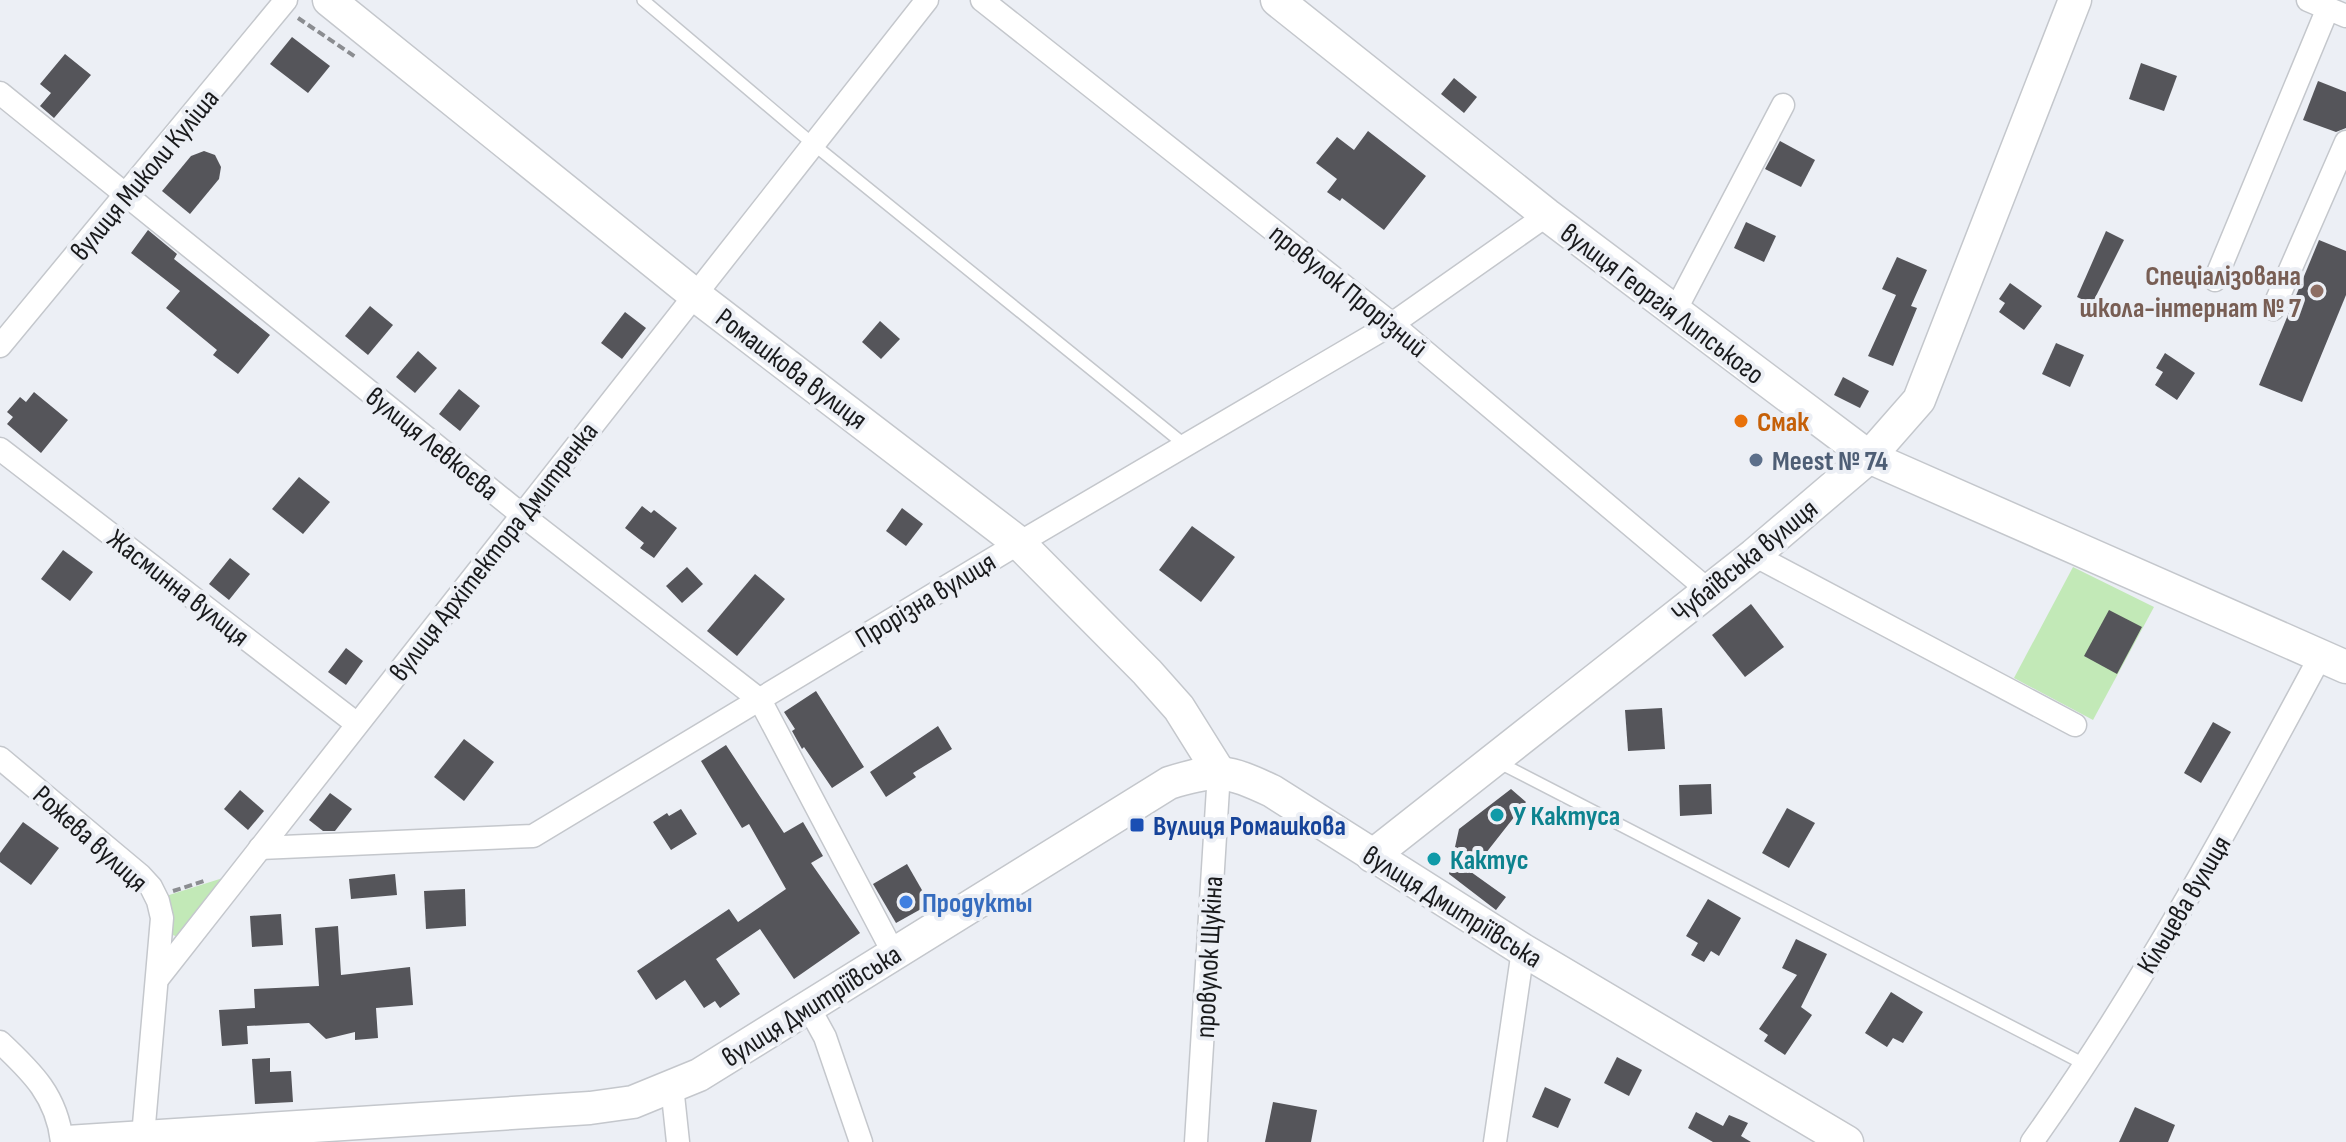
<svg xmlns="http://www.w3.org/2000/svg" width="2346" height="1142" viewBox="0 0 2346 1142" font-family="'Sofia Sans Condensed',sans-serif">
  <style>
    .green { fill: #c2e9b7 }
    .building { fill: #55555a }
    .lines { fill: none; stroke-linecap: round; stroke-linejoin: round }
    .lane-casing { stroke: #c4c7cc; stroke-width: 14 }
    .street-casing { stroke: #c4c7cc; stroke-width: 25 }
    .secondary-casing { stroke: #c4c7cc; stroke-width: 35 }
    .path { stroke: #8b8d91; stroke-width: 4; stroke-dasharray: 8 4; stroke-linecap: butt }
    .lane { stroke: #fff; stroke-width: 11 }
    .street { stroke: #fff; stroke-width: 22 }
    .secondary { stroke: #fff; stroke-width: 32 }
    .education-dot { fill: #8d6e63; stroke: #eceff5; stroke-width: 3 }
    .food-dot { fill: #e8710a; stroke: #eceff5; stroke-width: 3 }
    .service-dot { fill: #5c6f8a; stroke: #eceff5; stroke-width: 3 }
    .culture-dot { fill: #0f9aa8; stroke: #eceff5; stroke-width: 3 }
    .transit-dot { fill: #1a4fb4; stroke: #eceff5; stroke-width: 3 }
    .shop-dot { fill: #3f7fe0; stroke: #eceff5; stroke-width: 3 }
    .labels { text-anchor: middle; stroke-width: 8; stroke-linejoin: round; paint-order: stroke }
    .street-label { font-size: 28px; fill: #191a1c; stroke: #eceff5 }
    .education-label { font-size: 28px; font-weight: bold; fill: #785e54; stroke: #eceff5; text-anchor: end }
    .food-label { font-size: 28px; font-weight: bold; fill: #c56008; stroke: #eceff5; text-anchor: start }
    .service-label { font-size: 28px; font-weight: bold; fill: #4e5e75; stroke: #eceff5; text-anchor: start }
    .culture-label { font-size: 28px; font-weight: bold; fill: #0d838f; stroke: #eceff5; text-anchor: start }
    .transit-label { font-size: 28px; font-weight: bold; fill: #164399; stroke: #eceff5; text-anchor: start }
    .shop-label { font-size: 28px; font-weight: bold; fill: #366cbe; stroke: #eceff5; text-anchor: start }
  </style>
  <rect width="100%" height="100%" fill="#eceff5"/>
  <!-- green -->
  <g class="green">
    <polygon points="2073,567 2154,607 2093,720 2014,678"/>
    <polygon points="226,877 184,939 167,933 166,896"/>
  </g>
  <!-- building -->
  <g class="building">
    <polygon points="292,37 330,66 308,93 270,64"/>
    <polygon points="65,54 91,75 54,118 40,106 51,93 40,84"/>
    <polygon points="2141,63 2177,76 2164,111 2129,99"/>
    <polygon points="1454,78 1477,97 1464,113 1441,94"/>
    <polygon points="2318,81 2346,92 2346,128 2336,132 2303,120"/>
    <polygon points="1368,131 1426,176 1384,230 1342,198 1340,201 1327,192 1337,179 1316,163 1337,137 1354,150"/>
    <polygon points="1780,141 1815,160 1801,187 1765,169"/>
    <polygon points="204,151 215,155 221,167 219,179 190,214 162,191 191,156"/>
    <polygon points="1746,222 1776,236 1764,262 1734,248"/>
    <polygon points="148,230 177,254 174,259 270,335 238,374 213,355 217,350 166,308 180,291 131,253"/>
    <polygon points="2106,231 2124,240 2092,304 2077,297"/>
    <polygon points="2319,240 2346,251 2346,295 2302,402 2259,385"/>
    <polygon points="1897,257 1927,270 1911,306 1917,308 1893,366 1868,356 1896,295 1882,289"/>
    <polygon points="2010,283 2042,306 2024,330 1999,312 2005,303 1999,299"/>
    <polygon points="370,306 393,325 368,355 345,336"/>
    <polygon points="625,312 646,328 622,359 601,343"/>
    <polygon points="880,321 900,339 881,359 862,342"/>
    <polygon points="2056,343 2084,355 2070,387 2042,374"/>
    <polygon points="418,351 437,368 415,393 396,377"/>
    <polygon points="2165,353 2195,373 2177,400 2155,385 2163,372 2156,368"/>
    <polygon points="1843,377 1869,391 1860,408 1834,395"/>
    <polygon points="459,389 480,406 460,431 439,414"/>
    <polygon points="34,392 68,420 41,453 7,424 13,417 7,412 20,397 26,402"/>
    <polygon points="299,477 330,502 303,534 272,509"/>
    <polygon points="642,506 651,513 654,510 677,528 654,558 640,548 644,543 625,528"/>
    <polygon points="902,508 923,524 906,546 886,531"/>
    <polygon points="1192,526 1235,557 1201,602 1159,570"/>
    <polygon points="63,550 93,572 70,601 41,579"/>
    <polygon points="230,558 250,574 229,600 209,584"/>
    <polygon points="687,567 703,584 682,603 666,586"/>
    <polygon points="755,574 785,599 737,656 707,631"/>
    <polygon points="1751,604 1784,647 1745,677 1712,635"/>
    <polygon points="2109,610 2142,627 2117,674 2084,656"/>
    <polygon points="346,648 363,661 346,685 328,672"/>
    <polygon points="816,691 864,767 832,788 804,747 802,749 792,731 795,729 784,712"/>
    <polygon points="1662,708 1665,749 1628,751 1625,710"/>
    <polygon points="2213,722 2231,732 2201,783 2184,773"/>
    <polygon points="938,726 952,749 913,773 916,777 886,797 870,772"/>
    <polygon points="464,739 494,762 464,801 434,777"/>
    <polygon points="726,745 784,833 803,822 823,856 811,863 860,933 794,979 760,929 716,959 740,994 720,1008 715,1001 704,1008 685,980 656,1000 637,971 729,909 738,922 786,889 749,824 742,828 701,761"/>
    <polygon points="1711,784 1712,814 1680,816 1679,785"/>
    <polygon points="1511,789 1526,802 1471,872 1506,897 1496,910 1449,874 1459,829"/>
    <polygon points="240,790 264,811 248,830 224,809"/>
    <polygon points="330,793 352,809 335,831 323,831 309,820"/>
    <polygon points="1787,808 1815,823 1789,868 1762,853"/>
    <polygon points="681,809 697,834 671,850 653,822 667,813 669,816"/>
    <polygon points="23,822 59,848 31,885 0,862 0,853"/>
    <polygon points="907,864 930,904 896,923 873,884"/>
    <polygon points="395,874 397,895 351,899 349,879"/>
    <polygon points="465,889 466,926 426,929 424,891"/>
    <polygon points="1708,899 1741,918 1719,956 1711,951 1704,962 1691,955 1698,943 1686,936"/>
    <polygon points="281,914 283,945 252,947 250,916"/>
    <polygon points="338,926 341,975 410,967 413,1005 376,1008 378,1038 355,1040 355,1032 326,1039 309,1023 247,1026 248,1044 222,1046 219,1010 255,1008 254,989 319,986 315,928"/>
    <polygon points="1796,939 1827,954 1801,1007 1812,1015 1785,1055 1764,1041 1768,1035 1759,1029 1797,975 1782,968"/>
    <polygon points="1891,992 1923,1012 1903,1043 1893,1038 1887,1047 1865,1033"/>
    <polygon points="1617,1057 1642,1070 1629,1096 1604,1083"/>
    <polygon points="270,1058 270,1072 291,1071 293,1102 255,1104 252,1059"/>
    <polygon points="1545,1087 1571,1099 1558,1128 1532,1117"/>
    <polygon points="1273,1102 1317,1110 1311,1142 1265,1142"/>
    <polygon points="2135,1107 2175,1125 2168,1142 2119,1142"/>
    <polygon points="1696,1112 1723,1126 1729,1115 1748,1123 1741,1136 1751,1142 1713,1142 1688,1128"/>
  </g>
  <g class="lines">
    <!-- lane casing -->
    <g class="lane-casing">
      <g id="lane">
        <polyline points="643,0 813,144 1185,445"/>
        <polyline points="1498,762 2086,1065"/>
      </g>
    </g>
    <!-- street casing -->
    <g class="street-casing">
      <g id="street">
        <polyline points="982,0 1392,324 1708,590"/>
        <polyline points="2308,0 2346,16"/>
        <polyline points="0,93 522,515 760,700 893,952"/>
        <polyline points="2215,280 2328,8"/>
        <polyline points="2273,309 2346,142"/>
        <polyline points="1675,311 1783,105"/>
        <polyline points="0,346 286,0"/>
        <polyline points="0,449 357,724"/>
        <polyline points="1754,555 2075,725"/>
        <polyline points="0,758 140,875 151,887 158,901 162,918 143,1136"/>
        <polyline points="260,848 533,836 1019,543 1392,324 1547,215"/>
        <polyline points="159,977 927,0"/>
        <polyline points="808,1006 825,1037 861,1142"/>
        <path d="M0,1042C32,1072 57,1096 62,1142"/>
        <polyline points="672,1086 678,1142"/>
        <polyline points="1196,1142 1219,772"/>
        <polyline points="1495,1142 1523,950"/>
        <path d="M2032,1142C2141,989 2231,823 2320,657"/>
      </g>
    </g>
    <!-- secondary casing -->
    <g class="secondary-casing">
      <g id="secondary">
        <polyline points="329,0 695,295 1019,543 1147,672 1179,708 1219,772"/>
        <polyline points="1277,0 1547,215 1869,457 2346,667"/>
        <polyline points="1372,856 1754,555 1869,457 1919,400 2075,0"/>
        <path d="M67,1142L590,1108L633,1102L699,1075L1169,783C1217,768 1227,770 1272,791L1523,950L1847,1142"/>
      </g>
    </g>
    <!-- path -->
    <g class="path">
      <polyline points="298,18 357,58"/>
      <polyline points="173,891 207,880"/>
    </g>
    <!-- lane -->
    <use href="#lane" class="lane"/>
    <!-- street -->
    <use href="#street" class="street"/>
    <!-- secondary -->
    <use href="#secondary" class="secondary"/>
  </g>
  <!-- markers -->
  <circle class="education-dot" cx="2317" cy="291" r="8"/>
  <circle class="food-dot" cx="1741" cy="421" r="8"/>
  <circle class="service-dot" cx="1756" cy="460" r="8"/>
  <g class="culture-dot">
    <circle cx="1497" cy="815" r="8"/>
    <circle cx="1434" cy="859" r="8"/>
  </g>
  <rect class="transit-dot" x="1129" y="817" width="16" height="16" rx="4"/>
  <circle class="shop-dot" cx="906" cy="902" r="8"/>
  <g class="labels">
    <!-- street labels -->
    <g class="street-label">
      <text transform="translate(144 174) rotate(-50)" y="10">вулиця Миколи Куліша</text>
      <text transform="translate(1349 290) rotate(39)" y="10">провулок Прорізний</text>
      <text transform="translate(1663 303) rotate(37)" y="10">вулиця Георгія Липського</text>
      <text transform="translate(792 368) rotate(37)" y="10">Ромашкова вулиця</text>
      <text transform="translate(433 443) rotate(39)" y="10">вулиця Левкоєва</text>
      <text transform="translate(493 551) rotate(-52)" y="10">вулиця Архітектора Дмитренка</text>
      <text transform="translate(1744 560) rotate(-39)" y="10">Чубаївська вулиця</text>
      <text transform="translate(179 587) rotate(38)" y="10">Жасминна вулиця</text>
      <text transform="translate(925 599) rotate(-31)" y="10">Прорізна вулиця</text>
      <text transform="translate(91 838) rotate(42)" y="10">Рожева вулиця</text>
      <text transform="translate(2183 904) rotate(-59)" y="10">Кільцева вулиця</text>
      <text transform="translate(1453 906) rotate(32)" y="10">вулиця Дмитріївська</text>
      <text transform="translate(1208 957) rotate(-87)" y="10">провулок Щукіна</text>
      <text transform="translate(811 1005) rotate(-32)" y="10">вулиця Дмитріївська</text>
    </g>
    <!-- education labels -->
    <g class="education-label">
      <text x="2301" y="285">Спеціалізована<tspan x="2301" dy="32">школа-інтернат № 7</tspan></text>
    </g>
    <!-- food labels -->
    <g class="food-label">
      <text x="1757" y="431">Смак</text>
    </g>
    <!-- service labels -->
    <g class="service-label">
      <text x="1772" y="470">Meest № 74</text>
    </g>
    <!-- culture labels -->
    <g class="culture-label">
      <text x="1513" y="825">У Кактуса</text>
      <text x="1450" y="869">Кактус</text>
    </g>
    <!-- transit labels -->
    <g class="transit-label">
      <text x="1153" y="835">Вулиця Ромашкова</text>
    </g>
    <!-- shop labels -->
    <g class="shop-label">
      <text x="922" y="912">Продукты</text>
    </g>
  </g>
</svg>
